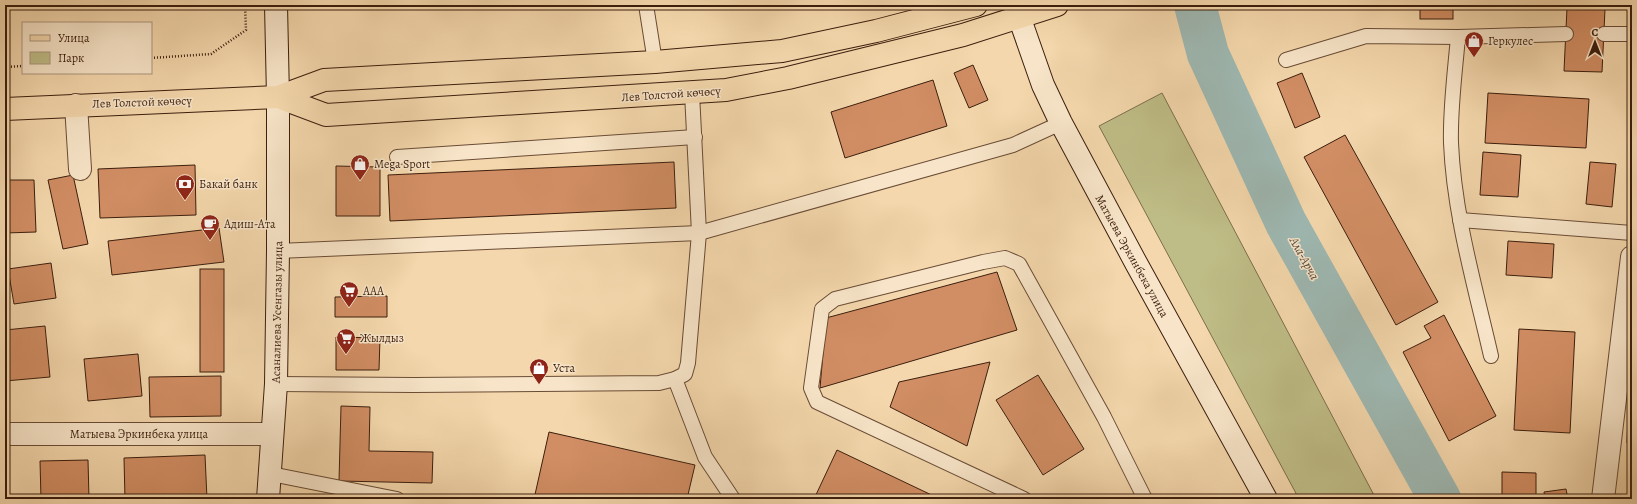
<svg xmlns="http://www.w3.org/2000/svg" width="1637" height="504" viewBox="0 0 1637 504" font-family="Alegreya,serif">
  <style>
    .green { fill: #bfbd87; stroke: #7d6e4a }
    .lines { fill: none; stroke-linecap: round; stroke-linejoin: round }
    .river { stroke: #9eb8b2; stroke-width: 42 }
    .building { fill: #d18d63; stroke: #3b1e0d }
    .lane-casing { stroke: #694c35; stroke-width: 16 }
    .street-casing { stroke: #694c35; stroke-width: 24 }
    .secondary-casing { stroke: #3b1e0d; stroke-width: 24 }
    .primary-casing { stroke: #3b1e0d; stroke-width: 24 }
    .path { stroke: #3b1e0d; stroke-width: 2.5; stroke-dasharray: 1 2; stroke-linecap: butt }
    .lane { stroke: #f8e5c9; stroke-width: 14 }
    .street { stroke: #f8e5c9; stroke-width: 22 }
    .secondary { stroke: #f8e5c9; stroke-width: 22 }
    .primary { stroke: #f4d7ac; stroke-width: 22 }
    .labels { text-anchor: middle; stroke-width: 3; stroke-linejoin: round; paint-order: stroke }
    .poi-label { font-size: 12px; fill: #3b1e0d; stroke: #f8e5c9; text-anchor: start }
    .street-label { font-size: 12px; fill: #3b1e0d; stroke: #f8e5c9 }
    .water-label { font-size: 13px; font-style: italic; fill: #594c3f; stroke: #f8e5c9 }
  </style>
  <rect width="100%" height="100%" fill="#f4d7ac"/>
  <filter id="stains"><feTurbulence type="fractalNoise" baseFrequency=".005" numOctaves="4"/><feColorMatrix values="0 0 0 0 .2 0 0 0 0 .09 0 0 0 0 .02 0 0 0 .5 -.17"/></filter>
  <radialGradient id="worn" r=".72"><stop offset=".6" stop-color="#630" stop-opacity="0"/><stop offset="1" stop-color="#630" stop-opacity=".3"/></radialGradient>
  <!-- green -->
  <polygon class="green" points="1162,93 1376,499 1299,499 1099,126"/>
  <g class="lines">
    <!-- river -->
    <polyline class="river" points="1195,5 1208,54 1286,223 1440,499"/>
  </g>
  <!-- building -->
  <g class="building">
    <rect x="1420" y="5" width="33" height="14"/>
    <polygon points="1567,8 1605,9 1602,72 1564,71"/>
    <polygon points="973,65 988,100 969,108 954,73"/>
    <polygon points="1302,73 1320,117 1295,128 1277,83"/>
    <polygon points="933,80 947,126 845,158 831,112"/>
    <polygon points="1488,93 1589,99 1586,148 1485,143"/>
    <polygon points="1345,135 1438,302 1396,325 1304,157"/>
    <polygon points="1483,152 1521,155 1518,197 1480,195"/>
    <polygon points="674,162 676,208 390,221 388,175"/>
    <polygon points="1590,162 1616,164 1612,207 1586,204"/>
    <polygon points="195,165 196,215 100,218 98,169"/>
    <polygon points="336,166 380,167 380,216 336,216"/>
    <polygon points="73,175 88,244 63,249 48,180"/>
    <polygon points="5,180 34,180 36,232 5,233"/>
    <polygon points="219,228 224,262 112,275 108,241"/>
    <polygon points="1508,241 1554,244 1552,278 1506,275"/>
    <polygon points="51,263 56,298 14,304 8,269"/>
    <rect x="200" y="269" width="24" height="103"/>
    <polygon points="997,272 1017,330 820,388 826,318"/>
    <polygon points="387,296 387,317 335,317 335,297"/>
    <polygon points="1444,315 1496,416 1449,441 1403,352 1431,338 1424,326"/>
    <polygon points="45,326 50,377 5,381 5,330"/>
    <polygon points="1519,329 1575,332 1570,433 1514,430"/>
    <polygon points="336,337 380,338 379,370 336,370"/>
    <polygon points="138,354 142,396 88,401 84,359"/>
    <polygon points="990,362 967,446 890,407 899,382"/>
    <polygon points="1038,375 1084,449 1043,475 996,400"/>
    <polygon points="221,376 221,416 150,417 149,377"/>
    <polygon points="341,406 370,407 369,451 433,452 432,483 339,481"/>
    <polygon points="1628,416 1632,416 1632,443 1627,443"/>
    <polygon points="549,432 695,465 687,499 534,499"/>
    <polygon points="837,450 940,499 814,499"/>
    <polygon points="205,455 207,499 125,499 124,458"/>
    <polygon points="88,460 89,499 41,499 40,461"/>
    <polygon points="1502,472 1536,473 1536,496 1502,495"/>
    <polygon points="1566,489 1568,499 1545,499 1544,492"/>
  </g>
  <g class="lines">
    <!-- lane casing -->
    <g class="lane-casing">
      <g id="lane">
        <polyline points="646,5 655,62"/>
        <polyline points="1604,34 1632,34"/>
        <path d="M1458,37C1455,72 1450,108 1451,143C1454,215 1475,286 1491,356"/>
        <polyline points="1286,60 1366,36 1458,37 1566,34"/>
        <polyline points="397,157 695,137"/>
        <polyline points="1460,220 1632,233"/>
        <polyline points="278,251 699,233 1013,145 1061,123"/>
        <polyline points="675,379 705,457 733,499"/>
        <polyline points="276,384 414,385 659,383 675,379 685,374 688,363 699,233 692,93"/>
        <polyline points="271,474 397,499"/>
        <polyline points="1024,499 817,402 811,388 822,309 835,299 983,262 1005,258 1019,264 1104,417 1145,499"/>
      </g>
    </g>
    <!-- street casing -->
    <g class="street-casing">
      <g id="street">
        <polyline points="76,105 80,169"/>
        <polyline points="5,434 272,434"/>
        <polyline points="1603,499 1632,257"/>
      </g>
    </g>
    <!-- secondary casing -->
    <g class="secondary-casing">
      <g id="secondary">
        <polyline points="1015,5 1043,85 1061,123 1136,263 1266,499"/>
        <polyline points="268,499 276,384 278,251 278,97 276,5"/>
      </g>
    </g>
    <!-- primary casing -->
    <g class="primary-casing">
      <g id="primary">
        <polyline points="278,97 326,115 726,90 788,78 963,35 1057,5"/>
        <polyline points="5,109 278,97 324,80 655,62 782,51 876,31 976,5"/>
      </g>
    </g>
    <!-- path -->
    <g class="path">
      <polyline points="151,58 211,54 246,30 245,5"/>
      <polyline points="5,67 23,66"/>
    </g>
    <!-- lane -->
    <use href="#lane" class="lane"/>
    <!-- street -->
    <use href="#street" class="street"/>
    <!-- secondary -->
    <use href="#secondary" class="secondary"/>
    <!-- primary -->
    <use href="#primary" class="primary"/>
  </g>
  <!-- icons -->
  <defs>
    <g id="shop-pin" transform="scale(1)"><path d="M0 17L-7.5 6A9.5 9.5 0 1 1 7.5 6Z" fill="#8f2418" stroke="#f8e5c9"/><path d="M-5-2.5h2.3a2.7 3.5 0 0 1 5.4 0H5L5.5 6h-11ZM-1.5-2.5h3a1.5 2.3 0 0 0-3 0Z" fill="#fff"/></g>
    <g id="bank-pin" transform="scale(1)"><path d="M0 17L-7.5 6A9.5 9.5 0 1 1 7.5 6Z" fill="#8f2418" stroke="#f8e5c9"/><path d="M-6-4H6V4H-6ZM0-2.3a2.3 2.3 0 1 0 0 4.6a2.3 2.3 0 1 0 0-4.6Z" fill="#fff"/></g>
    <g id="cafe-pin" transform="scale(1)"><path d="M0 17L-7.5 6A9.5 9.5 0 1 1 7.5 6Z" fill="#8f2418" stroke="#f8e5c9"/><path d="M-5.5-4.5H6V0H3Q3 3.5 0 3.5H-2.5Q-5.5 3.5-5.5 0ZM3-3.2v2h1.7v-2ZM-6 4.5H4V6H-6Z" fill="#fff"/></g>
    <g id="supermarket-pin" transform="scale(1)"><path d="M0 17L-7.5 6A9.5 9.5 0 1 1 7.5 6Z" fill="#8f2418" stroke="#f8e5c9"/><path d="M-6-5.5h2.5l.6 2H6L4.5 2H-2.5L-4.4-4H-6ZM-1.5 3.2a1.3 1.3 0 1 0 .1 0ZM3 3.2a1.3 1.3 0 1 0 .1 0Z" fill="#fff"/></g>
  </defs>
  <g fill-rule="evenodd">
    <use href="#shop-pin" x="1474" y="41"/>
    <use href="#shop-pin" x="360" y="164"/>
    <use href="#bank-pin" x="185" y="184"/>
    <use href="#cafe-pin" x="210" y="224"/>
    <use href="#supermarket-pin" x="349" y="291"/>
    <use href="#supermarket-pin" x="346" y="338"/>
    <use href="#shop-pin" x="539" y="368"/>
  </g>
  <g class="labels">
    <!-- poi labels -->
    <g class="poi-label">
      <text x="1488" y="45">Геркулес</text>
      <text x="374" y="168">Mega Sport</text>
      <text x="199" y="188">Бакай банк</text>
      <text x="224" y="228">Адиш-Ата</text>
      <text x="363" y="295">AAA</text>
      <text x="360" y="342">Жылдыз</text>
      <text x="553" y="372">Уста</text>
    </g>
    <!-- street labels -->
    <g class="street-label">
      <text transform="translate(671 94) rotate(-4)" y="4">Лев Толстой көчөсү</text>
      <text transform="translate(142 102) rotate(-2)" y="4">Лев Толстой көчөсү</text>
      <text transform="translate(1132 256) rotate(61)" y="4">Матыева Эркинбека улица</text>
      <text transform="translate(277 312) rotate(-89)" y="4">Асаналиева Усенгазы улица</text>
      <text x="139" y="438">Матыева Эркинбека улица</text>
    </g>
    <!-- water labels -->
    <g class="water-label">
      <text transform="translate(1305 258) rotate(61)" y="5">Ала-Арча</text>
    </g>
  </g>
  <!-- margin -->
  <rect width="1637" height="504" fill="none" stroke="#f4d7ac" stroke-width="20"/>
  <rect x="6" y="6" width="1625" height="492" fill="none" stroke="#3b1e0d" stroke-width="2"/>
  <rect x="10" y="10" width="1617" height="484" fill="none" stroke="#3b1e0d"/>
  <!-- legend -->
  <rect x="22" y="22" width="130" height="52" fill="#f8e5c9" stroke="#ac957e"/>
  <rect x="30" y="35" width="20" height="6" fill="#f4d7ac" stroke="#ac957e"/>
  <text x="58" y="42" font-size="12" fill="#3b1e0d">Улица</text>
  <rect x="30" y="52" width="20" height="12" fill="#bfbd87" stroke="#ac957e"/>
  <text x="58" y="62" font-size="12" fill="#3b1e0d">Парк</text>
  <!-- north arrow -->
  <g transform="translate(1595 42)" stroke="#f8e5c9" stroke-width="3" paint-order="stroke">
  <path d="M0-3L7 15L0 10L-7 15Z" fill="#3b1e0d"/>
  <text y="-6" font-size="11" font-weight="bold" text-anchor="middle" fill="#3b1e0d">С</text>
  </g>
  <rect width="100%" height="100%" filter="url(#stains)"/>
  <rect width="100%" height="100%" fill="url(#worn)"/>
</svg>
